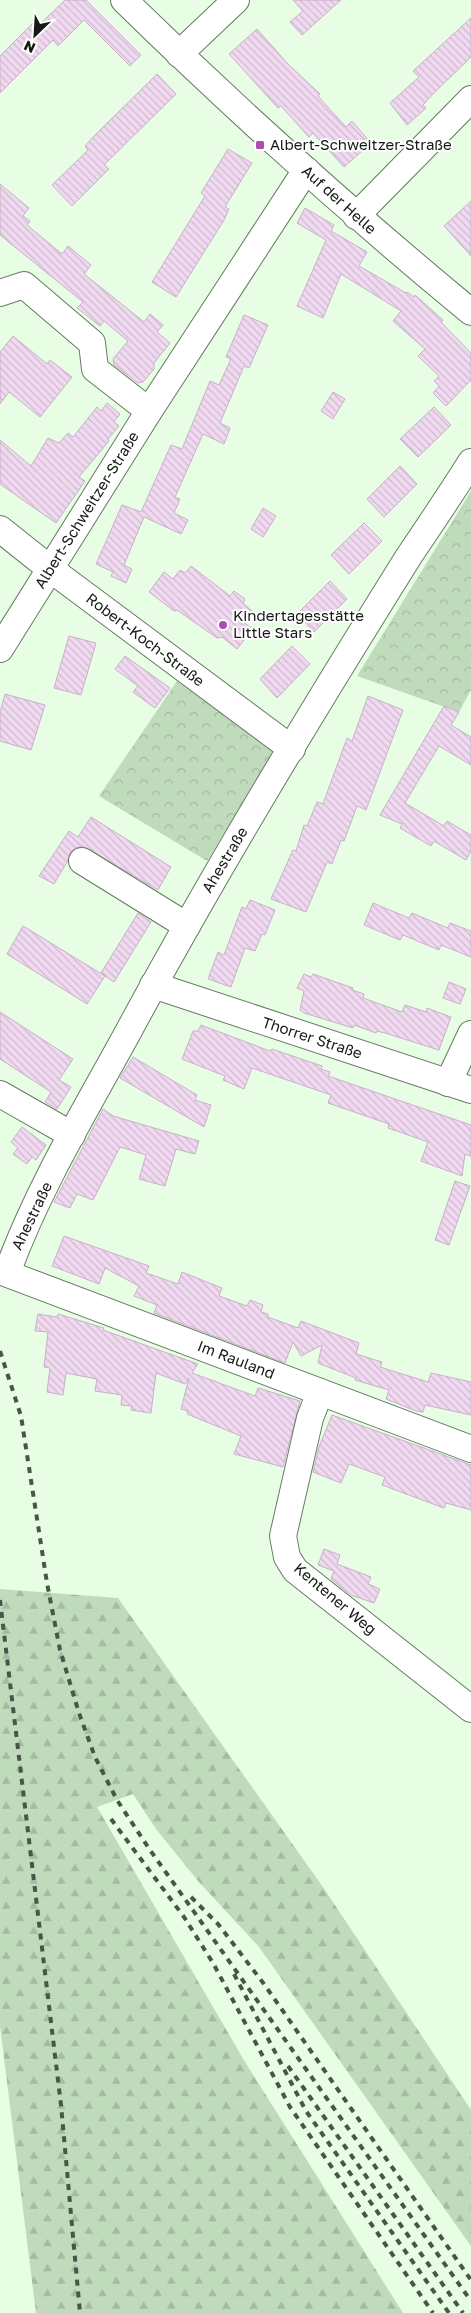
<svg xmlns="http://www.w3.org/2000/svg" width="471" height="2313" viewBox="0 0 471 2313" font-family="'Golos Text',sans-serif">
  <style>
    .forest { fill: url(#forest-firs) }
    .park { fill: url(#park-crowns) }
    .building { fill: url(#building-back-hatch); stroke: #c8b1c8 }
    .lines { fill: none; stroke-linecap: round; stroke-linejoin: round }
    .minor-casing { stroke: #667a63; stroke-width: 28 }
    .minor { stroke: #fff; stroke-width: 26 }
    .rail { stroke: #495548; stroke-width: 4; stroke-dasharray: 6 6; stroke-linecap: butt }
    .poi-dot { fill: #ae4cb3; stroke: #fff; stroke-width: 2 }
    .labels { text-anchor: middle; stroke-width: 4; stroke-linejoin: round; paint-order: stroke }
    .poi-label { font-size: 15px; fill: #131b12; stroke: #fff; text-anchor: start }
    .street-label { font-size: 15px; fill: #131b12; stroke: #fff }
  </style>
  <defs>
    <pattern id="forest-firs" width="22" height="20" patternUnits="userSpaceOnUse" patternTransform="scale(1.25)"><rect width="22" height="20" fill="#bfdbbb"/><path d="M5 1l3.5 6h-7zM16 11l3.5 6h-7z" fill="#a3bba0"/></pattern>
    <pattern id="park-crowns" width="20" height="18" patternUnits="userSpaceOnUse" patternTransform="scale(1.25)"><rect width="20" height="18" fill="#bfdbbb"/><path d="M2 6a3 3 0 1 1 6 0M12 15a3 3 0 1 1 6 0" fill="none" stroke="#a3bba0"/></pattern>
    <pattern id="building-back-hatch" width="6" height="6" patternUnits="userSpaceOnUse" patternTransform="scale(1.25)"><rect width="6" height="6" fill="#f1d9f1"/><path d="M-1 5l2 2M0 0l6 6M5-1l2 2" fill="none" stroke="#cebace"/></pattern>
  </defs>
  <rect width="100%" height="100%" fill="#e7fee4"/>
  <!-- forest -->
  <polygon class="forest" points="0,1589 118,1598 325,1890 471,2110 471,2246 259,1947 198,1881 156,1829 133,1794 97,1807 245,2062 403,2313 36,2313 0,2026"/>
  <!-- park -->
  <g class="park">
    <polygon points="471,491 471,690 459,712 357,676"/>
    <polygon points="177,681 275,751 207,861 99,796"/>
  </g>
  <!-- building -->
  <g class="building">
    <polygon points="65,0 86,0 141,55 130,66 84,20 58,46 53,40 0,93 0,56 35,21 39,25"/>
    <polygon points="293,0 341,0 302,35 290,22 303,11"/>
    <polygon points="471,18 471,57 434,93 423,105 426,108 407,125 390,103 419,77 413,71"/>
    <polygon points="257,29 288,64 320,94 318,96 346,127 352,121 371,143 344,167 313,133 309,137 281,106 278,108 229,54"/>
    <polygon points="157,74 176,94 104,165 109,169 72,206 52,185 88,150 85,146 94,136"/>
    <polygon points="228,149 252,163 225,207 229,209 224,220 176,297 152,282 205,196 201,193"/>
    <polygon points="0,184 29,208 23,216 30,221 27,225 62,254 68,246 91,265 84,274 144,322 150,314 163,325 157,332 170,343 154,363 154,369 143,382 138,383 114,365 113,359 128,341 104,321 100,326 77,308 83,302 0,235"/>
    <polygon points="471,201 471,256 444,226"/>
    <polygon points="305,208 334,225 331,231 367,252 359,266 406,293 407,292 414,297 415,295 443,320 441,322 471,353 471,380 446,406 433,393 439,386 434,381 439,376 418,356 425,349 393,321 401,311 341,274 323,318 297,306 326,240 297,223"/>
    <polygon points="244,315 268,325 249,368 244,366 220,423 230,428 224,444 203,434 175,497 180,499 174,513 188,520 181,534 144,517 124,565 132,569 126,583 111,576 113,572 96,564 122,505 141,512 171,445 182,449 210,381 219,385 231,359 226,357"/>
    <polygon points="13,336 47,364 50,360 72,377 40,417 9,392 0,404 0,352"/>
    <polygon points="333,392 345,399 333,419 321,411"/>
    <polygon points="107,403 120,414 114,422 119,426 108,439 109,441 79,477 85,481 56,523 0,484 0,440 31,466 48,438 59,443 68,433 73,437 97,407 101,411"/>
    <polygon points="434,407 451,425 418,457 400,439"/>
    <polygon points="400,466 417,484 384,517 367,499"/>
    <polygon points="263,508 276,516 263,537 251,529"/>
    <polygon points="364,523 382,541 349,574 331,555"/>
    <polygon points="191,566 230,596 234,591 245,599 243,603 252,611 243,622 253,629 237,649 222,637 217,638 177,610 174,611 149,592 164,572 173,579 180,570 185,573"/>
    <polygon points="330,581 347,599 314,632 297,614"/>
    <polygon points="69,636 96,643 81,695 54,688"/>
    <polygon points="292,646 310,664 277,698 260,679"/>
    <polygon points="125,656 170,688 155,708 133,692 138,686 115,669"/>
    <polygon points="5,694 45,705 31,750 0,741 0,712"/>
    <polygon points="368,696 403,710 366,810 357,806 344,841 341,840 332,864 327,862 306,912 271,899 293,850 296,851 304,825 307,826 317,802 323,804 347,738 352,741"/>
    <polygon points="444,706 459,712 451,725 471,737 471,765 439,746 405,803 444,826 447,821 471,835 471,851 466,860 434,841 431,846 400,828 402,824 380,815"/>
    <polygon points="91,817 171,867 158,890 83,846 75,848 70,853 67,862 54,884 39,876 69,831 78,837"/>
    <polygon points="250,900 275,910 265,935 262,934 255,951 245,948 231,987 208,979 218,952 224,955 242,907 246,909"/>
    <polygon points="373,903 409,918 412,913 448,928 450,923 471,931 471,957 441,945 439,950 403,935 400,940 364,925"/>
    <polygon points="138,913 151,922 114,982 101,973"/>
    <polygon points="23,926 105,976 87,1004 7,954"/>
    <polygon points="304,974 311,977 313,974 353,988 352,990 364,994 363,998 402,1012 405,1005 426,1012 427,1008 451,1017 439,1050 385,1033 377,1031 376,1033 354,1025 353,1028 304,1013 300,1010 304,991 297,988"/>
    <polygon points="449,982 466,989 460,1004 443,998"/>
    <polygon points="0,1012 73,1059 59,1080 71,1087 57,1109 45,1102 51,1092 0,1059"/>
    <polygon points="201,1025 270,1051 272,1049 322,1066 321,1069 330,1072 328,1076 471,1125 471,1156 465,1154 462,1176 421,1161 428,1142 388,1128 389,1124 328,1103 331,1095 252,1068 244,1089 223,1080 225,1076 182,1059 193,1031 198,1031"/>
    <polygon points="133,1057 197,1095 195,1100 211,1105 204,1127 120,1078"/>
    <polygon points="103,1109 113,1116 199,1141 195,1154 176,1149 165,1186 139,1179 146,1155 120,1147 93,1200 77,1194 70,1208 54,1202"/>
    <polygon points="22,1127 46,1145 36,1160 32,1157 27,1164 13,1154 18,1148 11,1142"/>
    <polygon points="455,1181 470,1186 449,1245 435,1240"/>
    <polygon points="64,1236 149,1266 146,1273 178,1284 182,1272 222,1288 219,1296 247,1306 250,1300 263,1305 261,1312 268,1314 268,1317 298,1328 301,1321 359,1343 356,1354 382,1362 380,1367 428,1382 431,1373 471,1382 471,1415 425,1405 423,1412 416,1411 386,1399 389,1390 355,1380 356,1378 318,1363 322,1345 301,1356 293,1342 285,1363 154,1313 157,1305 134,1296 139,1286 105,1268 99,1284 52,1266"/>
    <polygon points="38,1314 57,1317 58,1314 104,1328 103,1330 198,1364 192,1373 255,1396 258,1388 300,1401 283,1467 234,1454 241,1436 187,1414 188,1411 181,1409 189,1378 185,1384 156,1373 151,1413 131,1410 132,1406 121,1405 122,1395 95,1391 97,1379 66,1373 63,1395 47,1392 50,1368 44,1367 48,1332 35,1331"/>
    <polygon points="332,1415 471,1465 471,1510 446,1503 444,1508 382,1485 385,1477 349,1464 341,1483 313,1472 319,1447"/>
    <polygon points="324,1549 340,1555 337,1564 371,1577 368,1584 380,1589 374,1603 351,1595 331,1579 334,1571 318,1565"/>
  </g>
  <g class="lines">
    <!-- minor casing -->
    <g class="minor-casing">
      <g id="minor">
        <path d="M124,0C235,109 351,213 471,312"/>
        <polyline points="179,54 236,0"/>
        <polyline points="356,216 471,99"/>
        <polyline points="0,293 24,285 92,343 95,369 149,411"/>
        <polyline points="0,529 49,568 292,749"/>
        <polyline points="0,649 149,411 306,170"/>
        <polyline points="82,861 187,926"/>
        <polyline points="153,985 471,1090"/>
        <polyline points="448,1083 471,1034"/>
        <polyline points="0,1094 72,1135"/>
        <polyline points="0,1271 471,1449"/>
        <path d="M7,1273C37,1190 85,1111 127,1034C215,871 311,713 409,556C430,525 451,494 471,462"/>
        <polyline points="320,1392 310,1418 283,1536 287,1557 295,1570 471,1709"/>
      </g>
    </g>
    <!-- minor -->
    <use href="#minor" class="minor"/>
    <!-- rail -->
    <g class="rail">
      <polyline points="0,1351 21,1416 47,1583 60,1650 79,1713 95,1757 117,1800 150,1850 471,2301"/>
      <polyline points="0,1600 61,2105 80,2313"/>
      <polyline points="111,1819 184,1917 213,1963 290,2107 433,2313"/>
      <polyline points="191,1897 218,1924 264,1984 471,2280"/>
      <polyline points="234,1974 306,2111 449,2313"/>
      <polyline points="288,2066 463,2313"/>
    </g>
  </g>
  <!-- markers -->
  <g class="poi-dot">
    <rect x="255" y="140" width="10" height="10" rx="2.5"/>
    <circle cx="223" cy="625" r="5"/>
  </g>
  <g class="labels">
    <!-- poi labels -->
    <g class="poi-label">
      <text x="270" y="150">Albert-Schweitzer-Straße</text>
      <text x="233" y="621">Kindertagesstätte<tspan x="233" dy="17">Little Stars</tspan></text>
    </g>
    <!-- street labels -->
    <g class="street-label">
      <text transform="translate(339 200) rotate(42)" y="5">Auf der Helle</text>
      <text transform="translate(87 510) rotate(-58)" y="5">Albert-Schweitzer-Straße</text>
      <text transform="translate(145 640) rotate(37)" y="5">Robert-Koch-Straße</text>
      <text transform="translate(225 860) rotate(-59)" y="5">Ahestraße</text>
      <text transform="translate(312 1038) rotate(18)" y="5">Thorrer Straße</text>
      <text transform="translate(32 1216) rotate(-64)" y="5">Ahestraße</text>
      <text transform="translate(236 1360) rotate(21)" y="5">Im Rauland</text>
      <text transform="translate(335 1599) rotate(40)" y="5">Kentener Weg</text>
    </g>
  </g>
  <!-- north arrow -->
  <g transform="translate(35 35) rotate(205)" stroke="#ffffff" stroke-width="4" paint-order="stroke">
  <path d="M0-4L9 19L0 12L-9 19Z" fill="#131b12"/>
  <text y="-8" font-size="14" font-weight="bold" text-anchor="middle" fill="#131b12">N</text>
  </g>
</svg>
